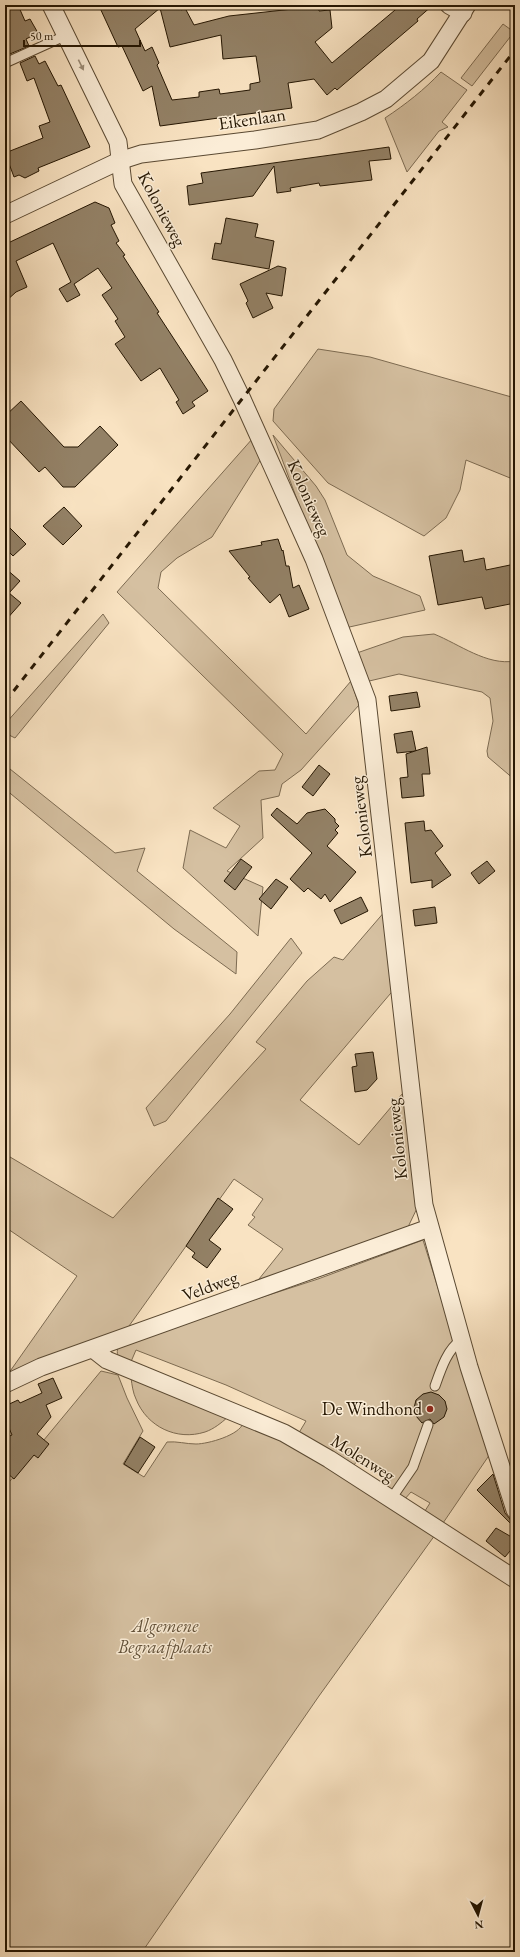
<svg xmlns="http://www.w3.org/2000/svg" width="520" height="1957" viewBox="0 0 520 1957" font-family="'EB Garamond',serif">
  <style>
    .green { fill: #d5c0a1; stroke: #7d6b52 }
    .building { fill: #938166; stroke: #251602; fill-rule: evenodd }
    .lines { fill: none; stroke-linecap: round; stroke-linejoin: round }
    .service-casing { stroke: #5a4932; stroke-width: 11 }
    .minor-casing { stroke: #5a4932; stroke-width: 19 }
    .service { stroke: #fbedd7; stroke-width: 9 }
    .minor { stroke: #fbedd7; stroke-width: 17 }
    .rail { stroke: #251602; stroke-width: 3; stroke-dasharray: 7 7; stroke-linecap: butt }
    .oneway { fill: #9b8c77 }
    .poi-dot { fill: #8f2418; stroke: #fbedd7; stroke-width: 1.5 }
    .labels { text-anchor: middle; stroke-width: 3; stroke-linejoin: round; paint-order: stroke }
    .street-label { font-size: 18px; fill: #251602; stroke: #fbedd7 }
    .poi-label { font-size: 18px; fill: #251602; stroke: #fbedd7; text-anchor: end }
    .park-label { font-size: 18px; font-style: italic; fill: #63523a; stroke: #fbedd7 }
  </style>
  <rect width="100%" height="100%" fill="#f9e3c2"/>
  <filter id="stains"><feTurbulence type="fractalNoise" baseFrequency=".005" numOctaves="4"/><feColorMatrix values="0 0 0 0 .2 0 0 0 0 .09 0 0 0 0 .02 0 0 0 .5 -.17"/></filter>
  <radialGradient id="worn" r=".72"><stop offset=".6" stop-color="#630" stop-opacity="0"/><stop offset="1" stop-color="#630" stop-opacity=".3"/></radialGradient>
  <!-- green -->
  <g class="green">
    <polygon points="503,24 514,32 472,86 461,78"/>
    <path d="M441,72L467,90L442,122L448,127L439,131L407,172L385,118C406,104 424,90 441,72Z"/>
    <polygon points="318,349 370,357 515,398 515,480 466,460 460,490 446,518 424,536 328,483 273,421 274,409"/>
    <polygon points="273,435 316,486 325,500 347,555 373,576 420,596 425,610 345,628"/>
    <polygon points="253,438 261,459 212,537 177,558 161,572 158,588 306,734 351,681 359,705 301,770 282,784 279,796 261,800 263,838 227,871 263,887 258,936 183,868 190,830 226,848 240,826 213,808 259,771 275,770 283,754 117,592"/>
    <polygon points="103,614 109,623 15,738 5,733 5,724"/>
    <path d="M434,634C459,644 487,666 515,661V780L488,757L487,751L493,721L490,698L482,692L399,674L365,682L354,654L403,637Z"/>
    <polygon points="5,765 115,853 145,848 137,871 237,952 236,974 174,929 5,789"/>
    <polygon points="386,910 396,987 300,1100 359,1145 408,1087 420,1202 408,1227 392,1237 251,1289 283,1249 248,1225 255,1217 252,1215 263,1199 234,1179 124,1333 6,1377 77,1276 5,1227 5,1154 113,1218 266,1049 256,1042 307,981 334,957 343,960"/>
    <polygon points="291,938 302,953 166,1121 154,1126 146,1108 230,1014"/>
    <path d="M423,1240L490,1454L441,1526L423,1514L430,1503L411,1492L404,1500L382,1486L388,1476L361,1457L351,1468L297,1436L306,1421L226,1385L136,1350L130,1364L118,1356C116,1349 118,1347 124,1342L318,1279Z"/>
    <path d="M101,1371L118,1375L127,1398L143,1431L123,1464L144,1477L167,1442C177,1441 186,1444 196,1444C208,1444 240,1435 243,1423L282,1437L435,1535L319,1696L142,1952H5V1487Z"/>
    <path d="M131,1378L228,1417C221,1423 214,1429 205,1432C177,1441 147,1427 136,1399C133,1393 132,1385 131,1378Z"/>
  </g>
  <!-- building -->
  <g class="building">
    <polygon points="5,5 18,5 25,21 30,19 38,33 26,39 29,46 5,56"/>
    <path d="M107,5H179L181,10L185,8L194,25L229,16L311,7L312,9L319,8V11L330,10L332,28L315,42L332,63L401,5H433L417,19L418,21L337,90L335,88L327,95L314,79L288,83L292,108L160,126L152,86L143,91L122,46L118,47L100,8ZM160,8L170,47L221,35L223,59L256,56L260,82L250,84V90L220,94L219,89L199,92V97L172,100L157,65L159,63L152,47L145,51L135,29Z"/>
    <polygon points="35,56 39,64 45,61 58,86 61,85 90,147 38,168 39,171 25,178 19,175 14,177 5,153 43,138 39,126 50,122 34,78 27,81 20,63"/>
    <polygon points="389,147 391,159 369,161 372,180 320,186 319,183 290,188 291,191 277,193 274,166 253,196 189,205 187,186 203,183 201,173"/>
    <polygon points="95,202 109,208 115,223 111,225 119,241 116,243 125,255 123,256 159,312 157,313 208,391 192,402 195,406 183,414 176,402 179,400 160,368 141,381 115,344 125,337 115,321 118,319 102,295 112,288 98,268 74,284 80,295 67,302 59,289 71,282 53,243 16,261 27,287 16,292 5,302 5,237 8,243"/>
    <polygon points="226,218 258,224 255,237 274,241 269,269 212,259 215,243 221,244"/>
    <polygon points="278,266 286,268 282,296 266,293 273,308 253,318 246,303 248,301 240,284"/>
    <polygon points="21,401 64,447 78,447 100,426 118,445 75,487 63,487 45,467 39,472 5,436 5,416"/>
    <polygon points="64,507 82,526 63,545 43,526"/>
    <polygon points="5,523 26,544 13,556 5,548"/>
    <polygon points="278,539 282,551 283,550 286,566 289,566 293,588 299,585 309,609 289,617 280,594 270,603 248,578 250,577 229,551 262,545 261,542"/>
    <polygon points="462,550 464,562 484,558 486,570 515,564 515,603 485,609 482,597 438,605 429,556"/>
    <polygon points="5,568 20,581 9,593 21,603 5,621"/>
    <polygon points="417,692 420,707 391,711 389,696"/>
    <polygon points="412,731 416,751 397,753 394,734"/>
    <polygon points="427,747 430,774 422,774 424,796 402,798 400,778 408,777 406,754"/>
    <polygon points="319,765 330,774 313,796 302,787"/>
    <polygon points="277,808 297,824 307,813 325,809 335,819 335,822 339,826 335,830 338,833 327,846 356,872 330,902 325,894 321,899 308,888 304,892 290,879 312,853 271,815"/>
    <polygon points="424,821 425,831 431,830 443,846 435,853 451,875 432,888 432,880 411,883 405,823"/>
    <polygon points="241,859 252,867 235,890 224,881"/>
    <polygon points="487,861 495,871 479,884 471,873"/>
    <polygon points="276,879 288,887 271,909 259,899"/>
    <polygon points="361,897 368,911 341,924 334,910"/>
    <polygon points="435,907 437,923 415,926 413,910"/>
    <polygon points="373,1052 377,1079 367,1090 355,1092 352,1067 357,1066 355,1054"/>
    <polygon points="218,1198 233,1209 209,1240 221,1249 207,1268 192,1257 195,1253 186,1246"/>
    <polygon points="53,1378 62,1398 46,1405 51,1417 37,1434 49,1444 38,1458 34,1455 14,1479 8,1474 5,1468 5,1438 12,1435 5,1419 5,1406 18,1400 20,1403 42,1393 38,1384"/>
    <polygon points="431,1392 439,1395 445,1401 447,1409 444,1417 434,1424 430,1419 422,1423 416,1416 414,1408 416,1400 423,1394"/>
    <polygon points="140,1437 155,1447 138,1473 124,1464"/>
    <polygon points="493,1474 505,1513 510,1519 513,1526 477,1490"/>
    <polygon points="496,1528 515,1539 515,1545 505,1557 486,1541"/>
  </g>
  <g class="lines">
    <!-- service casing -->
    <g class="service-casing">
      <g id="service">
        <polyline points="5,63 67,35"/>
        <path d="M435,1386C441,1369 447,1350 461,1340"/>
        <polyline points="391,1499 413,1467 428,1425"/>
      </g>
    </g>
    <!-- minor casing -->
    <g class="minor-casing">
      <g id="minor">
        <polyline points="51,5 118,142 123,184 223,360 242,399 314,559 367,700 424,1205 469,1367 515,1510"/>
        <polyline points="449,5 463,13"/>
        <polyline points="5,215 119,161 141,154 255,140 318,130 361,112 386,99 431,61 467,5"/>
        <polyline points="93,1349 107,1360 284,1433 329,1459 515,1579"/>
        <polyline points="5,1384 41,1367 429,1228"/>
      </g>
    </g>
    <!-- service -->
    <use href="#service" class="service"/>
    <!-- minor -->
    <use href="#minor" class="minor"/>
    <!-- rail -->
    <polyline class="rail" points="5,702 515,50"/>
  </g>
  <!-- one-way arrows -->
  <defs><path id="oneway-solid" d="M-6-.8H1V-3.2L6.5 0L1 3.2V.8H-6Z"/></defs>
  <use class="oneway" href="#oneway-solid" transform="translate(81 65) rotate(64)"/>
  <!-- markers -->
  <circle class="poi-dot" cx="430" cy="1409" r="4"/>
  <g class="labels">
    <!-- street labels -->
    <g class="street-label">
      <text transform="translate(252 119) rotate(-8)" y="6">Eikenlaan</text>
      <text transform="translate(162 209) rotate(62)" y="6">Kolonieweg</text>
      <text transform="translate(309 498) rotate(66)" y="6">Kolonieweg</text>
      <text transform="translate(361 817) rotate(-97)" y="6">Kolonieweg</text>
      <text transform="translate(397 1139) rotate(-96)" y="6">Kolonieweg</text>
      <text transform="translate(210 1286) rotate(-20)" y="6">Veldweg</text>
      <text transform="translate(363 1458) rotate(32)" y="6">Molenweg</text>
    </g>
    <!-- poi labels -->
    <g class="poi-label">
      <text x="422" y="1415">De Windhond</text>
    </g>
    <!-- park labels -->
    <g class="park-label">
      <text x="165" y="1632">Algemene<tspan x="165" dy="21">Begraafplaats</tspan></text>
    </g>
  </g>
  <!-- margin -->
  <rect width="520" height="1957" fill="none" stroke="#f9e3c2" stroke-width="20"/>
  <rect x="6" y="6" width="508" height="1945" fill="none" stroke="#251602" stroke-width="2"/>
  <rect x="10" y="10" width="500" height="1937" fill="none" stroke="#251602"/>
  <!-- north arrow -->
  <g transform="translate(478 1915) rotate(174)" stroke="#fbedd7" stroke-width="3" paint-order="stroke">
  <path d="M0-3L7 15L0 10L-7 15Z" fill="#251602"/>
  <text y="-6" font-size="11" font-weight="bold" text-anchor="middle" fill="#251602">N</text>
  </g>
  <!-- scale -->
  <path d="M24 40v6h116v-6" fill="none" stroke="#251602" stroke-width="2"/>
  <text x="30" y="40" font-size="12" fill="#251602" stroke="#fbedd7" stroke-width="3" paint-order="stroke">50 m</text>
  <rect width="100%" height="100%" filter="url(#stains)"/>
  <rect width="100%" height="100%" fill="url(#worn)"/>
</svg>
